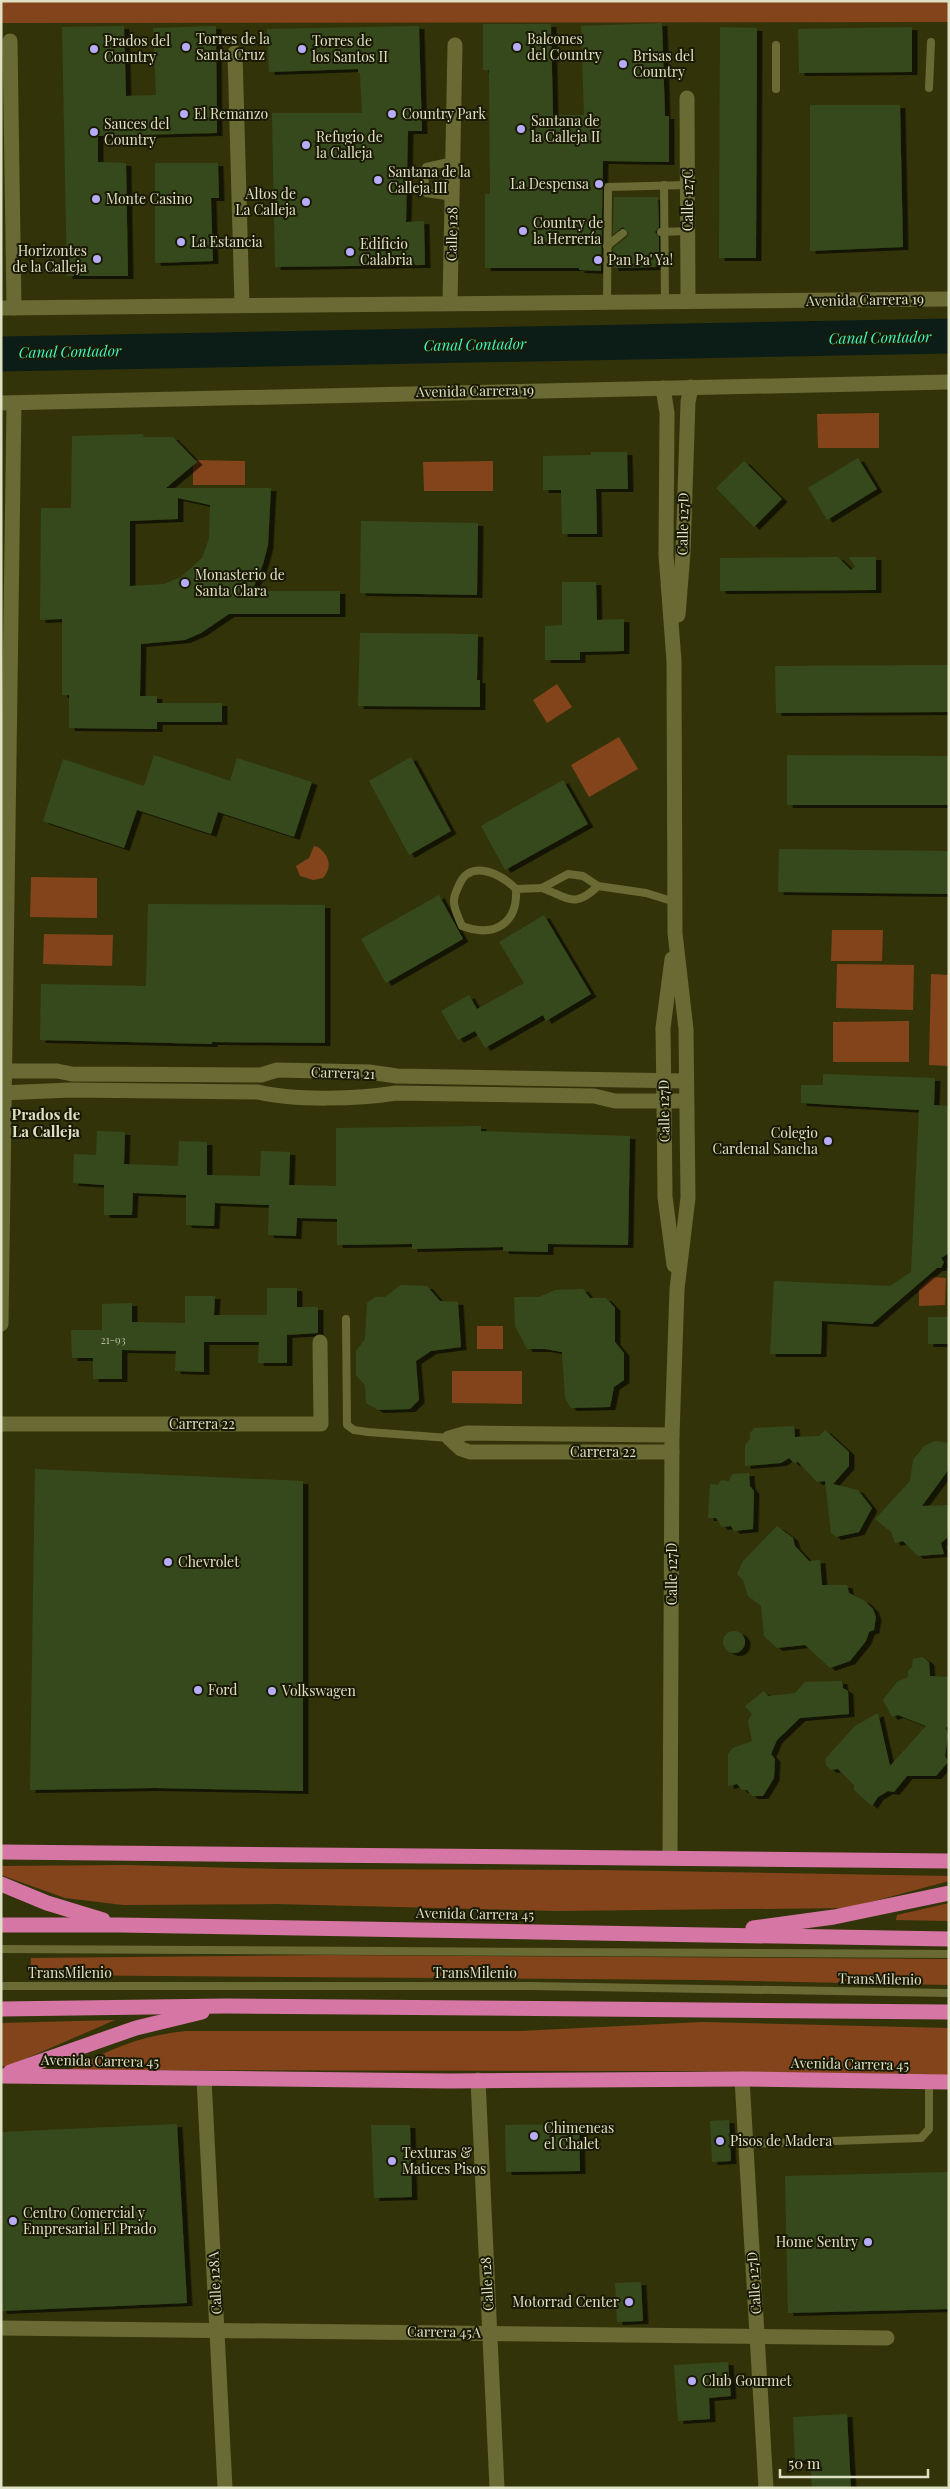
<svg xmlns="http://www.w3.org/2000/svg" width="950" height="2489" viewBox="0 0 950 2489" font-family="'Playfair Display',serif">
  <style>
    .green { fill: #83441c }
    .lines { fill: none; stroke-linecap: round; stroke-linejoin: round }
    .river { stroke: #0c1d18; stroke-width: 35 }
    .building { fill: #354a1c; fill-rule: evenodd; filter: url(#shadow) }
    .lane { stroke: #696a34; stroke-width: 8 }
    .street { stroke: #696a34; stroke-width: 15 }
    .secondary { stroke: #696a34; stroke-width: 15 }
    .highway { stroke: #d576a5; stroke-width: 15 }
    .poi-dot { fill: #b6acf8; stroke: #1a1a04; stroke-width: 2 }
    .labels { text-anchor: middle; stroke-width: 4; stroke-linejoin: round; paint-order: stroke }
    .number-label { font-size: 11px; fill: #b4bb9b }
    .poi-label { font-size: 14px; fill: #dfe1c5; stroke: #1a1a04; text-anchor: start }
    .street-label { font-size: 14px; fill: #dfe1c5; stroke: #1a1a04 }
    .water-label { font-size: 15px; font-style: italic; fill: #3df7c6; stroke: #1a1a04 }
    .neighbourhood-label { font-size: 15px; font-weight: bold; fill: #dfe1c5; stroke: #1a1a04 }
  </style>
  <defs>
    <filter id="shadow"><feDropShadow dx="5.5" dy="3" stdDeviation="0" flood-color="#0009"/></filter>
  </defs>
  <rect width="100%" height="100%" fill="#333309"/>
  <!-- green -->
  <g class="green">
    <polygon points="1,1 949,1 949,22 1,23"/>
    <polygon points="879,413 879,448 818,448 817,414"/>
    <polygon points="193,460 245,461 245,485 193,485"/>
    <polygon points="493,461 493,491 424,491 423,462"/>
    <polygon points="557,684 572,707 547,723 533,700"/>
    <polygon points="619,737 638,769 589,797 571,765"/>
    <path d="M314,846L318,847C329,855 333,867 323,878L313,880L300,876L296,866L309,858Z"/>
    <polygon points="31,877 97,878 97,918 30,917"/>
    <polygon points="832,930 883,930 882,961 831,961"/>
    <polygon points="44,934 113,935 112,966 43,964"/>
    <polygon points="837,964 914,965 913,1010 836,1008"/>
    <polygon points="931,974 949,975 949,1066 929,1065"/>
    <polygon points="909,1021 909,1062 833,1062 833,1022"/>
    <polygon points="932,1277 946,1278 945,1305 919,1306 919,1289"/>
    <rect x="477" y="1326" width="26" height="23"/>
    <polygon points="452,1371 522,1371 522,1404 452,1403"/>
    <polygon points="127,1865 278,1869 602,1870 949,1876 949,1881 848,1908 556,1911 275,1904 123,1905 65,1898 1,1875 1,1866"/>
    <polygon points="949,1903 949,1921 896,1920 897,1915"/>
    <polygon points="327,1955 949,1959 949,1985 703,1980 30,1975 31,1958"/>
    <polygon points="115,2020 9,2066 1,2066 1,2023"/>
    <path d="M702,2022L949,2028V2075L684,2071L69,2070C112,2049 138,2036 186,2031H520Z"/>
  </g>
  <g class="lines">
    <!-- river -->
    <polyline class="river" points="1,354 949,336"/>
  </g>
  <!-- building -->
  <g class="building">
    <polygon points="662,23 665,116 669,116 669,162 603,161 601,271 579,270 579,268 485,268 485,194 490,194 489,70 483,70 483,24 551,24 553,115 584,115 581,26"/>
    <polygon points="124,26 126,96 156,95 153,28 216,26 217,133 98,136 98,162 126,163 128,276 67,276 62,27"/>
    <polygon points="419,26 422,131 408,131 406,222 424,221 425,265 275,267 272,113 362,113 360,73 358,73 358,69 269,72 267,29"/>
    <polygon points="720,27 757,28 756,258 719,258"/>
    <polygon points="912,27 912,72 799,73 798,29"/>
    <polygon points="810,105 900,105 903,247 810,251"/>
    <polygon points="155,163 218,163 219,198 211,198 213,261 155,263"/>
    <polygon points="614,197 658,197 659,227 655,232 659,237 659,267 613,268 613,248 627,237 629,233 623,227 613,234"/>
    <path d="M143,434L144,437H173L197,462L166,488H271L268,545L263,564L252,591H340V614H229L201,633L185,640L141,644L140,696H157V703H222V722H157V729L69,728V695H62V619L40,620L41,508H71L72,436ZM178,498L210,505L209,539L202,558L181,577L164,584L130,586V521L178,519Z"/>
    <polygon points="591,452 627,452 628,489 596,489 597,534 562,534 561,490 543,490 543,456 591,455"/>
    <polygon points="858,458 877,489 827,520 808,488"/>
    <polygon points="744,461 782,499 754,527 716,488"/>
    <polygon points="361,521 478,523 477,595 360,593"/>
    <polygon points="838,557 851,570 855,567 849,557 876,557 876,590 720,591 720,558"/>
    <polygon points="562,582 596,582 597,620 624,619 624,651 580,652 580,660 545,660 545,626 562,625"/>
    <polygon points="360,633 478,634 477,680 480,680 480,707 358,706"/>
    <polygon points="949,665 949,712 776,713 775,666"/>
    <polygon points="154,755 230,781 237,758 312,782 294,837 218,812 211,834 137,810 124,848 43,821 63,759 144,786"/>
    <polygon points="787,755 949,756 949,805 787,805"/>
    <polygon points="411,757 451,831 409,855 369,781"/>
    <polygon points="563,780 588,824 505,870 481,826"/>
    <polygon points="779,849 949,851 949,894 778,892"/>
    <polygon points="439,895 463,939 386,983 361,939"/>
    <polygon points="148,904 325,905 325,1043 212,1042 212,1044 40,1040 41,984 146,986"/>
    <polygon points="544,915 591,994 546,1021 543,1015 485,1048 475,1031 458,1040 441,1011 469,995 477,1009 524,983 499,942"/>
    <polygon points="823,1074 935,1078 934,1105 949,1106 949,1253 941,1258 944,1262 941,1268 937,1268 872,1324 822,1321 821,1354 770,1354 774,1281 890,1286 911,1272 919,1110 801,1103 801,1085 823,1085"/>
    <polygon points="481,1126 481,1131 630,1136 628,1245 548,1244 548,1252 503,1251 503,1247 412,1249 412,1244 337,1245 337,1219 297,1218 296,1236 268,1235 269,1205 215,1203 214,1226 186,1225 186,1195 133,1193 132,1215 104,1215 104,1185 73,1183 74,1154 96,1155 97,1131 125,1132 124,1164 178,1166 179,1141 207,1142 207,1175 260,1176 261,1151 290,1152 289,1185 336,1186 336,1128"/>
    <polygon points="401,1285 427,1286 440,1301 458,1302 461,1347 431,1351 416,1361 419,1400 410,1409 378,1410 366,1403 365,1385 356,1375 356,1351 365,1339 367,1303 375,1297 385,1297"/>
    <polygon points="267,1288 297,1288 297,1307 318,1307 318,1333 287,1335 287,1363 258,1363 259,1342 204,1342 204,1372 175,1371 176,1351 122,1350 122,1379 93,1379 93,1358 72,1358 71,1330 102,1330 102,1304 132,1303 132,1322 185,1323 185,1296 215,1296 214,1315 267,1315"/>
    <polygon points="583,1289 590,1298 606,1298 615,1308 615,1342 624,1353 624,1380 614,1387 610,1407 571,1408 565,1398 562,1352 545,1349 527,1349 515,1326 514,1297 539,1297 555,1290"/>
    <rect x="928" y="1317" width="21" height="27"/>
    <polygon points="794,1426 795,1437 819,1436 825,1430 849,1452 849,1466 833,1484 858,1490 872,1508 859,1532 836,1537 831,1533 825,1481 817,1482 798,1462 794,1463 789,1458 781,1463 745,1466 745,1445 750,1439 750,1433 754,1428"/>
    <polygon points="935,1441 949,1443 949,1469 922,1506 949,1505 949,1527 947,1538 941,1543 944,1554 918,1556 903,1541 895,1543 891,1532 875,1519 910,1481 913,1460 924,1446"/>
    <polygon points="35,1469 303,1481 303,1791 154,1788 30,1790"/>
    <polygon points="749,1473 750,1486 754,1491 753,1529 734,1531 731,1526 722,1527 716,1518 708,1518 710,1484 718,1485 721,1480 729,1481 732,1474"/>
    <polygon points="777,1526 793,1538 795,1546 809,1561 820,1560 822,1585 847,1585 849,1593 865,1601 873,1609 876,1617 874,1630 869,1632 866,1641 850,1661 830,1668 805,1645 777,1648 764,1636 761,1606 748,1596 743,1580 737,1574 743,1561"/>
    <circle cx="734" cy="1642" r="11"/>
    <polygon points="922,1657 929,1662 930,1676 949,1677 949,1725 946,1728 948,1736 945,1756 948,1762 936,1776 907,1776 894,1792 888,1791 878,1797 872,1806 854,1790 854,1785 838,1769 831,1770 826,1765 825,1759 855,1726 878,1713 890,1766 926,1726 898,1715 892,1717 883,1700 897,1682 908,1677 908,1671 912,1667 913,1659"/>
    <polygon points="842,1681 843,1688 848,1691 849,1714 800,1718 777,1740 771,1754 775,1759 774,1778 763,1796 752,1796 747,1790 742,1790 737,1784 728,1786 728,1754 733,1748 752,1741 748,1721 752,1714 745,1706 764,1691 768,1696 795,1693 805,1682"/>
    <polygon points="729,2120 731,2161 712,2162 710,2121"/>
    <polygon points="177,2124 187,2303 1,2311 1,2132"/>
    <polygon points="579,2124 580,2171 506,2172 505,2125"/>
    <polygon points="371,2125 410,2125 412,2197 374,2198"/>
    <polygon points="949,2172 949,2309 788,2313 785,2176"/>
    <polygon points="641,2282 643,2321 617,2322 615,2283"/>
    <polygon points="728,2362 731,2396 709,2398 710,2419 678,2421 674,2365"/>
    <polygon points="847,2414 851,2488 812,2488 810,2460 795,2461 793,2417"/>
  </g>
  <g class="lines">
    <!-- lane -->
    <g class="lane">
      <polyline points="929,88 931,42"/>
      <polyline points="776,89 776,45"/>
      <polyline points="664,185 665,302"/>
      <polyline points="453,197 426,193 424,189 426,167 453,161"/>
      <polyline points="661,232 688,231"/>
      <polyline points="607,246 623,233"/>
      <polyline points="607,302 608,187 688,185"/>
      <path d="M542,888C569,898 574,909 598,886"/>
      <path d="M516,889C518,924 494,938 462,926C459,918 453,908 454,900C454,895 457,890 459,885C470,858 501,874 516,889L542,888L568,874L583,876L598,886L646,893L675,902"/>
      <polyline points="346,1319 347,1425 354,1430 368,1432 449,1438"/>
      <polyline points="1,1949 949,1954"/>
      <polyline points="1,1986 531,1986 949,1993"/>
      <polyline points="746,2144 921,2138 929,2129 929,2081"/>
    </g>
    <!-- street -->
    <g class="street">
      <polyline points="10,41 14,308"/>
      <polyline points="235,53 242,305"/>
      <polyline points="687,98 688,301"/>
      <polyline points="450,303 455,45"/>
      <polyline points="663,388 667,413 666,555 674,661 675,933 686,1029 688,1198 677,1289 672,1435 670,1858"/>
      <polyline points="678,615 683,553 688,402 691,387"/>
      <polyline points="672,959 663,1028 664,1100 665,1197 674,1265"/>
      <polyline points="1,1071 57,1071 72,1074 261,1075 277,1070 369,1072 397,1076 686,1081"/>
      <path d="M1,1093L70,1090L258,1092C295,1101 359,1099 396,1093L594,1096L615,1101H686"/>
      <polyline points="1,1324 14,403"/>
      <polyline points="1,1424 321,1424 320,1342"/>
      <polyline points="672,1435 467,1433 449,1438 461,1449 470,1452 672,1452"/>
      <polyline points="204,2079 225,2488"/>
      <polyline points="742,2079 766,2488"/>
      <polyline points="478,2080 497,2488"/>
      <polyline points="1,2328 887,2338"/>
    </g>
    <!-- secondary -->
    <g class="secondary">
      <polyline points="1,308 949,299"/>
      <polyline points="1,403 949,382"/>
    </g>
    <!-- highway -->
    <g class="highway">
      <polyline points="1,1852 949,1861"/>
      <polyline points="1,1884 47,1903 103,1920"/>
      <polyline points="1,1925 119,1925 949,1939"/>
      <polyline points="753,1928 834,1917 949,1893"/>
      <polyline points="1,2009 226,2006 949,2012"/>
      <polyline points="10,2072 136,2028 202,2012"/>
      <polyline points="1,2076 449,2081 742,2079 949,2082"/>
    </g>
  </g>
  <!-- markers -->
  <g class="poi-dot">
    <circle cx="186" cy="47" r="5"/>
    <circle cx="517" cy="47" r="5"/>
    <circle cx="94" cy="49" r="5"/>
    <circle cx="302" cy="49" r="5"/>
    <circle cx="623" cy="64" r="5"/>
    <circle cx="184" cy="114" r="5"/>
    <circle cx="392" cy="114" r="5"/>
    <circle cx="521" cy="129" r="5"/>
    <circle cx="94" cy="132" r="5"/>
    <circle cx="306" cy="145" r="5"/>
    <circle cx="378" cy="180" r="5"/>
    <circle cx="599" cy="184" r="5"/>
    <circle cx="96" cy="199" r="5"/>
    <circle cx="306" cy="202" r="5"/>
    <circle cx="523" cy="231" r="5"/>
    <circle cx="181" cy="242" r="5"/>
    <circle cx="350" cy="252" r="5"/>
    <circle cx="97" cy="259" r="5"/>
    <circle cx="598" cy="260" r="5"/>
    <circle cx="185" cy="583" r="5"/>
    <circle cx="828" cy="1141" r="5"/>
    <circle cx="168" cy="1562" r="5"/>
    <circle cx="198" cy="1690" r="5"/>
    <circle cx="272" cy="1691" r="5"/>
    <circle cx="534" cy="2136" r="5"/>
    <circle cx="720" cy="2141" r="5"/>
    <circle cx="392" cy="2161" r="5"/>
    <circle cx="13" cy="2221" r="5"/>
    <circle cx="868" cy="2242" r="5"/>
    <circle cx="629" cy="2302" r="5"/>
    <circle cx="692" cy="2381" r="5"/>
  </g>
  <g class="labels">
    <!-- number labels -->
    <g class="number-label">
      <text x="113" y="1344">21-93</text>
    </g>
    <!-- poi labels -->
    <g class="poi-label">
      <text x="196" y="44">Torres de la<tspan x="196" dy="16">Santa Cruz</tspan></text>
      <text x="527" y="44">Balcones<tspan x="527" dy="16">del Country</tspan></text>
      <text x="104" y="46">Prados del<tspan x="104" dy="16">Country</tspan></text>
      <text x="312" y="46">Torres de<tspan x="312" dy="16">los Santos II</tspan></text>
      <text x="633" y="61">Brisas del<tspan x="633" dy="16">Country</tspan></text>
      <text x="194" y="119">El Remanzo</text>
      <text x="402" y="119">Country Park</text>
      <text x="531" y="126">Santana de<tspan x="531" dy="16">la Calleja II</tspan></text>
      <text x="104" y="129">Sauces del<tspan x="104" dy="16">Country</tspan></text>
      <text x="316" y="142">Refugio de<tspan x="316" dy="16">la Calleja</tspan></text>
      <text x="388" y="177">Santana de la<tspan x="388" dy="16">Calleja III</tspan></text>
      <text x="589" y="189" text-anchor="end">La Despensa</text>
      <text x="296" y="199" text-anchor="end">Altos de<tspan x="296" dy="16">La Calleja</tspan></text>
      <text x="106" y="204">Monte Casino</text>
      <text x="533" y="228">Country de<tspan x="533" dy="16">la Herrería</tspan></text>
      <text x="191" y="247">La Estancia</text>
      <text x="360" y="249">Edificio<tspan x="360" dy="16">Calabria</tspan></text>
      <text x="87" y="256" text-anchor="end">Horizontes<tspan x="87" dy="16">de la Calleja</tspan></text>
      <text x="608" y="265">Pan Pa' Ya!</text>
      <text x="195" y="580">Monasterio de<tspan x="195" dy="16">Santa Clara</tspan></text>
      <text x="818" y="1138" text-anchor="end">Colegio<tspan x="818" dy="16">Cardenal Sancha</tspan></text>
      <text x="178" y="1567">Chevrolet</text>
      <text x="208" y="1695">Ford</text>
      <text x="282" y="1696">Volkswagen</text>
      <text x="544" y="2133">Chimeneas<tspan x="544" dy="16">el Chalet</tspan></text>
      <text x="730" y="2146">Pisos de Madera</text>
      <text x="402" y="2158">Texturas &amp;<tspan x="402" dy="16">Matices Pisos</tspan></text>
      <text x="23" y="2218">Centro Comercial y<tspan x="23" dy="16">Empresarial El Prado</tspan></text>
      <text x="858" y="2247" text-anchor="end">Home Sentry</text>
      <text x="619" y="2307" text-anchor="end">Motorrad Center</text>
      <text x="702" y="2386">Club Gourmet</text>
    </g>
    <!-- street labels -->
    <g class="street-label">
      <text transform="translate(688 200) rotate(-90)" y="5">Calle 127C</text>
      <text transform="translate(452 234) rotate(-89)" y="5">Calle 128</text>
      <text transform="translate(865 300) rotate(-1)" y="5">Avenida Carrera 19</text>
      <text transform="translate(475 391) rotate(-1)" y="5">Avenida Carrera 19</text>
      <text transform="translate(683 524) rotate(-89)" y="5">Calle 127D</text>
      <text transform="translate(343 1073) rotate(2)" y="5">Carrera 21</text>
      <text transform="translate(664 1111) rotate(-91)" y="5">Calle 127D</text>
      <text x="202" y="1429">Carrera 22</text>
      <text x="603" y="1457">Carrera 22</text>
      <text transform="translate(672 1574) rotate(-90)" y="5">Calle 127D</text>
      <text transform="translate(475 1914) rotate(1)" y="5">Avenida Carrera 45</text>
      <text x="70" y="1978">TransMilenio</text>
      <text x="475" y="1978">TransMilenio</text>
      <text transform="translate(880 1979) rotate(1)" y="5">TransMilenio</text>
      <text transform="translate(100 2061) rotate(1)" y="5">Avenida Carrera 45</text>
      <text transform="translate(850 2064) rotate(1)" y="5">Avenida Carrera 45</text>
      <text transform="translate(215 2283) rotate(-93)" y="5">Calle 128A</text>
      <text transform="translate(754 2283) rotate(-94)" y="5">Calle 127D</text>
      <text transform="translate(487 2284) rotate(-93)" y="5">Calle 128</text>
      <text transform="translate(444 2332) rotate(1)" y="5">Carrera 45A</text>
    </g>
    <!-- water labels -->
    <g class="water-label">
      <text transform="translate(880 338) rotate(-1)" y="5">Canal Contador</text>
      <text transform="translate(475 345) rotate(-1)" y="5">Canal Contador</text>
      <text transform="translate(70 352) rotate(-1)" y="5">Canal Contador</text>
    </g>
    <!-- neighbourhood labels -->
    <g class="neighbourhood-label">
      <text x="46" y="1120">Prados de<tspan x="46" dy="17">La Calleja</tspan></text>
    </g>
  </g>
  <!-- border -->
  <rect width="950" height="2489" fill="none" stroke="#dfe1c5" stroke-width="5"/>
  <!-- scale -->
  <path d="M780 2469v8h148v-8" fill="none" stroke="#dfe1c5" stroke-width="2.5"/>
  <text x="788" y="2469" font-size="15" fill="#dfe1c5" stroke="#1a1a04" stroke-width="4" paint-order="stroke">50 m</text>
</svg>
